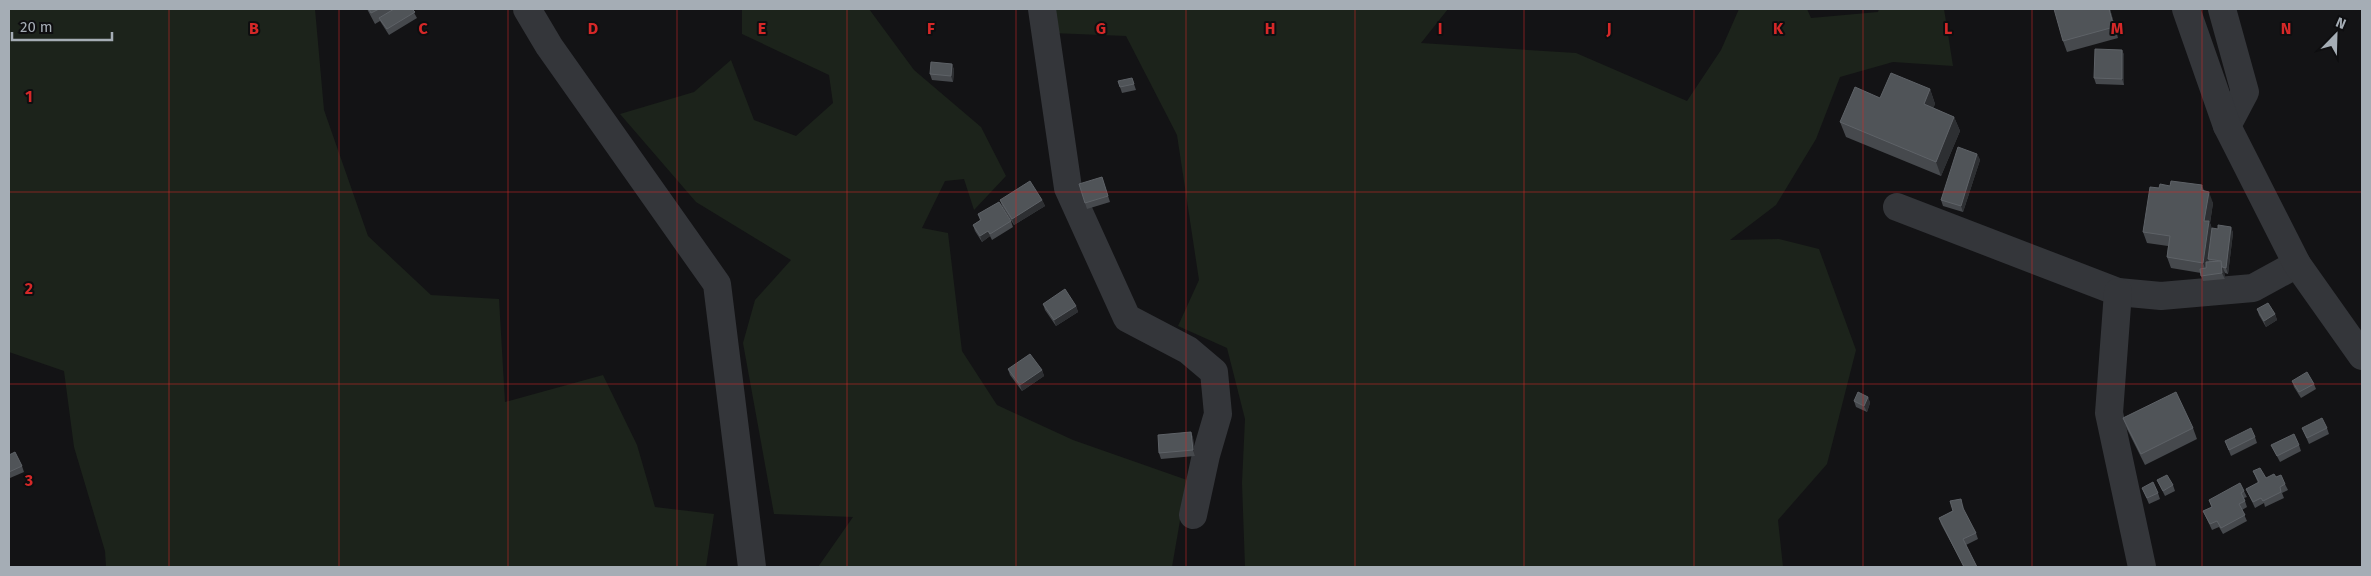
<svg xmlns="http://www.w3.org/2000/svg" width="2371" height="576" viewBox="0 0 2371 576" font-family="'Fira Sans',sans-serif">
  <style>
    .green { fill: #1c231b }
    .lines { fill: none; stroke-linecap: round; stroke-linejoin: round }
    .minor { stroke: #34363a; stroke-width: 28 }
    .tertiary { stroke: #34363a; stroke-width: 28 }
    .wall { fill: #46494d }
    .shaded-wall { fill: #2d2f32 }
    .building { fill: #505458; stroke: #5e6267 }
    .grid { fill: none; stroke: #d62828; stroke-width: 1; stroke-opacity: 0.55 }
    .grid-label { font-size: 16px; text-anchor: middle; font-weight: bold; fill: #d62828; stroke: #0e0e10; stroke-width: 4; stroke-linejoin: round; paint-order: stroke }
  </style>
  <rect width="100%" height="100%" fill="#131315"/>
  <!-- green -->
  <g class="green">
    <polygon points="9,9 315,9 324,110 368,236 431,295 499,299 505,402 603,375 637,445 655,507 714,514 706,567 106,567 105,551 74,447 64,371 9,352"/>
    <polygon points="742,9 869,9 914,70 981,127 1006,176 974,210 964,179 945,181 922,228 948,233 962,351 997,405 1073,440 1187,480 1172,567 818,567 853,517 774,514 743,343 755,300 791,260 696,202 620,114 694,92 731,60 754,120 796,136 833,103 829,75 742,34"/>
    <polygon points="1051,9 1448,9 1421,43 1576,53 1687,101 1721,50 1739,9 1807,9 1811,18 1878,12 1879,9 1944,9 1953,66 1893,62 1840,77 1816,139 1776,205 1730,240 1779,239 1819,249 1856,350 1827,464 1778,520 1783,567 1245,567 1242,483 1245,419 1227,348 1178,326 1199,280 1177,135 1126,36 1052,33"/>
  </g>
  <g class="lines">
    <!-- minor -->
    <g class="minor">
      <polyline points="527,9 549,46 717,284 752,567"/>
      <polyline points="1042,9 1068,188 1127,318 1188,350 1214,372 1218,414 1206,455 1193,515"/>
      <polyline points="2222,9 2245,92 2227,126"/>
      <polyline points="1897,207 2118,292 2161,296 2253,288 2297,264"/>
      <polyline points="2118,292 2109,413 2142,567"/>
    </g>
    <!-- tertiary -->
    <polyline class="tertiary" points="2186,9 2227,126 2297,264 2362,356"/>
  </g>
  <!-- wall -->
  <g class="wall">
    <polygon points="367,9 412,9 417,18 389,35 380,21 375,24"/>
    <polygon points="2110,9 2118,38 2067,52 2063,41"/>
    <polygon points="2122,50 2124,55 2124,85 2096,84 2094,78"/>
    <polygon points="952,64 954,70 953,82 932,80 930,74"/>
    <polygon points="1132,78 1136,90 1122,93 1120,87"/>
    <polygon points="1930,89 1935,104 1933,108 1954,117 1960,131 1941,176 1846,137 1840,122 1880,98"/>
    <polygon points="1977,154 1980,160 1963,212 1943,206 1941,200"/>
    <polygon points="1102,177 1110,202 1087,209 1085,203"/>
    <polygon points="2202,185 2204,191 2213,203 2210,223 2212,229 2218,229 2231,227 2233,233 2228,274 2225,273 2224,271 2225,279 2203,281 2201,276 2201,273 2171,268 2167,257 2168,246 2147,243 2143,232 2159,188"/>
    <polygon points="1000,200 1042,200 1045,206 1014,225 1002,206"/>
    <polygon points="978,214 1011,221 1013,227 992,240 990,236 982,242 975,231 973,225 980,220"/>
    <polygon points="1043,304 1076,306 1078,312 1056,326 1045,310"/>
    <polygon points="2257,309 2275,314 2277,320 2266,327 2259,315"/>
    <polygon points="1008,369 1042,370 1044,376 1022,391 1010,375"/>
    <polygon points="2292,381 2314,384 2316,389 2301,398 2294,387"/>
    <polygon points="1868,397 1870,403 1867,412 1856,407 1854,401"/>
    <polygon points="2123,418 2193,428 2197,439 2145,465 2127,429"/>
    <polygon points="2302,428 2327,428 2329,434 2309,444"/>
    <polygon points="1191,432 1193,438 1195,456 1161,459 1159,453"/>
    <polygon points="2255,437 2257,443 2231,456 2225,441"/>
    <polygon points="2271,445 2299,445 2301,451 2280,462"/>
    <polygon points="9,455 22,466 24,472 10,478 9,474"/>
    <polygon points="2253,471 2266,478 2276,477 2285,484 2288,490 2282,493 2284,498 2265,507 2264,503 2255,508 2246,489 2258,483"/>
    <polygon points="2157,480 2173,485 2175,491 2165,496"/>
    <polygon points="2142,488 2158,493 2160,499 2149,504"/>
    <polygon points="2244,491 2247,497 2244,498 2247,507 2242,510 2247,521 2223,534 2219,527 2212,530 2203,511 2212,507 2209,500"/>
    <polygon points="1963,505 1964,511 1976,533 1978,539 1966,545 1977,567 1964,567 1941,524 1939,518"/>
  </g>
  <!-- shaded-wall -->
  <g class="shaded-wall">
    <polygon points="2109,9 2110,9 2118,38 2114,27"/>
    <polygon points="2122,50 2124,55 2124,85 2122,79"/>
    <polygon points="952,64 954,70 953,82 951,76"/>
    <polygon points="1930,89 1935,104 1929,119 1924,104"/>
    <polygon points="1954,117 1960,131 1941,176 1936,162"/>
    <polygon points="1977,154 1980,160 1963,212 1961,206"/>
    <polygon points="2209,192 2213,203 2210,223 2213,232 2208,259 2209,261 2207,274 2203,263 2204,221"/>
    <polygon points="1042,200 1045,206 1014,225 1012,219"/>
    <polygon points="2231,227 2233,233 2228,274 2226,268"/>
    <polygon points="988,231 990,236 982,242 980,236"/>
    <polygon points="2221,261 2224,271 2225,279 2222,273"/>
    <polygon points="1076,306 1078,312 1056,326 1054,320"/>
    <polygon points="2275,314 2277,320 2266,327 2264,321"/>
    <polygon points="1042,370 1044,376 1022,391 1020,385"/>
    <polygon points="1868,397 1870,403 1867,412 1864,406"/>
    <polygon points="1191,432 1193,438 1195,456 1193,450"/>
  </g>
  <!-- building -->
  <g class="building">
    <polygon points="369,9 379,9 371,13"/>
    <polygon points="394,9 412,9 415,12 387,29 379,18"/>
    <polygon points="2054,9 2109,9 2114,27 2063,41"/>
    <polygon points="2095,49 2122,50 2122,79 2094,78"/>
    <polygon points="931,62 952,64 951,76 930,74"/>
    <polygon points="1891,73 1930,89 1924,104 1954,117 1936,162 1840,122 1855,87 1880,98"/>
    <polygon points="1132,78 1134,84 1120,87 1118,81"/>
    <polygon points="1958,147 1977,154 1961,206 1941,200"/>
    <polygon points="1102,177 1108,196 1085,203 1079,184"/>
    <polygon points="1030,181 1042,200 1012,219 1000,200"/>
    <polygon points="2171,181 2202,185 2201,190 2209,192 2204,221 2209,221 2203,263 2167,257 2170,236 2143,232 2150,187 2159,188 2160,184 2170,186"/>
    <polygon points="999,202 1011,221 990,234 988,231 980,236 973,225 981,220 978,214"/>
    <polygon points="2218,225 2231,227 2226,268 2222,267 2221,261 2208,259 2212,228 2218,229"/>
    <polygon points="2221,261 2222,273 2201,276 2200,269 2206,268 2206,262"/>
    <polygon points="1065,289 1076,306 1054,320 1043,304"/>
    <polygon points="2268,303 2275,314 2264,321 2257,309"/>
    <polygon points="1030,354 1042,370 1020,385 1008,369"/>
    <polygon points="2307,372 2314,384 2299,392 2292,381"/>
    <polygon points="1858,392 1868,397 1864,406 1854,401"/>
    <polygon points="2176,392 2193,428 2141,454 2123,418"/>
    <polygon points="2322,418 2327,428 2307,438 2302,428"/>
    <polygon points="2251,428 2255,437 2229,450 2225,441"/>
    <polygon points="1191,432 1193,450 1159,453 1158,435"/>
    <polygon points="2294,434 2299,445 2277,456 2271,445"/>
    <polygon points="15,452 22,466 9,472 9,455"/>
    <polygon points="2260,468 2266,478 2274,474 2276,477 2281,475 2285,484 2280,487 2281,492 2263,501 2261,498 2253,502 2246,489 2259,482 2253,471"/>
    <polygon points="2167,475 2173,485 2163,491 2157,480"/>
    <polygon points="2153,482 2158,493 2147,498 2142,488"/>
    <polygon points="2240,483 2244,491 2241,493 2245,501 2239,504 2245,515 2221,528 2217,521 2210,524 2203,511 2212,507 2209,500"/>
    <polygon points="1961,499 1963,508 1976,533 1963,539 1977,567 1964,567 1939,518 1953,511 1950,501"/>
  </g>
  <!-- grid -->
  <path class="grid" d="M169,9V567M339,9V567M508,9V567M677,9V567M847,9V567M1016,9V567M1186,9V567M1355,9V567M1524,9V567M1694,9V567M1863,9V567M2032,9V567M2202,9V567M9,192H2362M9,384H2362"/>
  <g class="grid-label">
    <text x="254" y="34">B</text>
    <text x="423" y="34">C</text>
    <text x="593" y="34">D</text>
    <text x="762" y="34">E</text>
    <text x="931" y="34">F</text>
    <text x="1101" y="34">G</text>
    <text x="1270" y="34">H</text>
    <text x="1440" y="34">I</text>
    <text x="1609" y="34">J</text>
    <text x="1778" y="34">K</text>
    <text x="1948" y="34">L</text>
    <text x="2117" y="34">M</text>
    <text x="2286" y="34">N</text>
    <text x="29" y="102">1</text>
    <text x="29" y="294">2</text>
    <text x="29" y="486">3</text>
  </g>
  <!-- border -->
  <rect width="2371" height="576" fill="none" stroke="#a5adb5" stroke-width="20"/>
  <!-- north arrow -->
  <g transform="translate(2336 35) rotate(23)" stroke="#0e0e10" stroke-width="4" paint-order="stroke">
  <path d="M0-4L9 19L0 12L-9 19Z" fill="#a5adb5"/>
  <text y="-8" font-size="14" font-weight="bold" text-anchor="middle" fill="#a5adb5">N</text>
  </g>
  <!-- scale -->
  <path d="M12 32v8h100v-8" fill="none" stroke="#a5adb5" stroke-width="2.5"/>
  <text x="20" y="32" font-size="15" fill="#a5adb5" stroke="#0e0e10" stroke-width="4" paint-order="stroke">20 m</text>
</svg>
